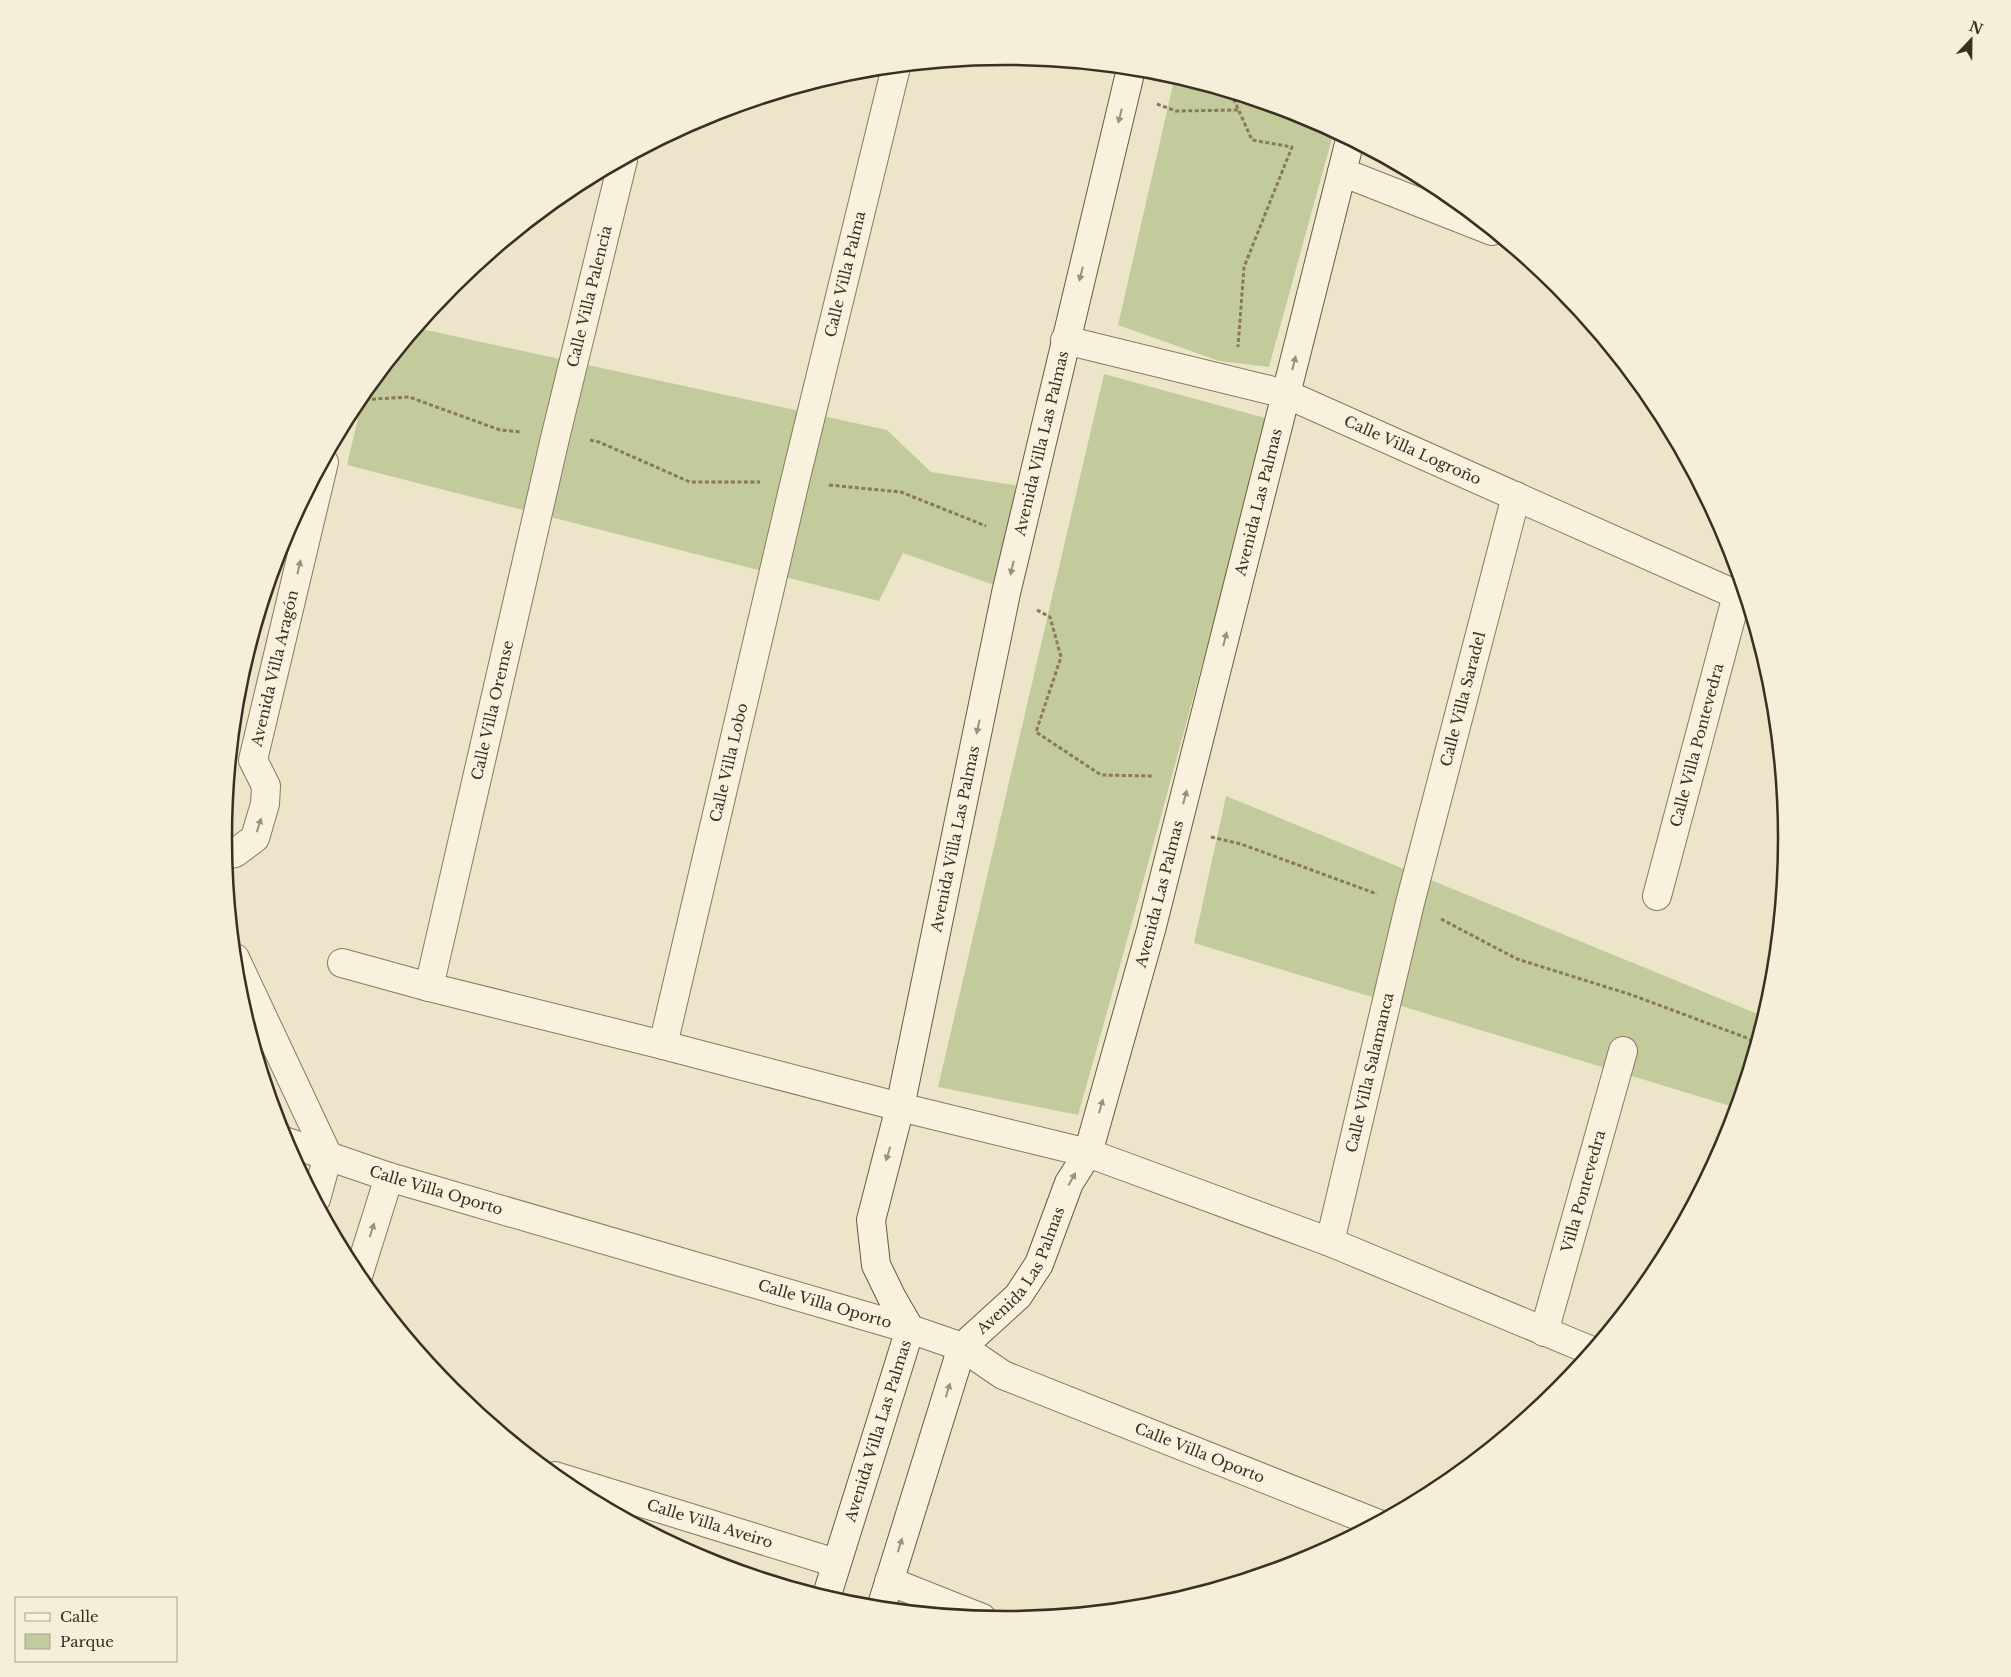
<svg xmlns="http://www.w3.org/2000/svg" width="2011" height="1677" viewBox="0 0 2011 1677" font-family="'Libre Baskerville',serif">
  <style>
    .green { fill: #c3cb9d }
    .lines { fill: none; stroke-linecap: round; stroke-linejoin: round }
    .street-casing { stroke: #89785e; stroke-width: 30 }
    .secondary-casing { stroke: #6b5941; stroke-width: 30 }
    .path { stroke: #89785e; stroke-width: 3; stroke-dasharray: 4 2.5; stroke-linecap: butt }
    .street { stroke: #f8f1dd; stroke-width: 28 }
    .secondary { stroke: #f8f1dd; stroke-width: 28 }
    .oneway { fill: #99907f }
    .labels { text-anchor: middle; stroke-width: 4; stroke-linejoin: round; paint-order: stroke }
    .street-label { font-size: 15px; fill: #3a2f21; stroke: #f5eed9 }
    .rim { fill: none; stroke: #3a2f21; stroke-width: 2.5 }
  </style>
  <rect width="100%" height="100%" fill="#ede5c9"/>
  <!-- green -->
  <g class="green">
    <polygon points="1175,76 1305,116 1334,131 1269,367 1219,361 1118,325"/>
    <polygon points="417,328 887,430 931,472 1020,486 994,585 903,553 879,601 347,465 364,393"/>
    <path d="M1104,374L1269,419C1205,651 1144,884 1078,1115L938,1087Z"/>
    <polygon points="1226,796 1765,1017 1737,1108 1194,943"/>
  </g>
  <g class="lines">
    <!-- street casing -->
    <g class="street-casing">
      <g id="street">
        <polyline points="1342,172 1492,231"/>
        <path id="s1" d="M1065,340L1286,394L1746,599"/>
        <path id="s2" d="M225,855L235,853L255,838L265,804L266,786L253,760L324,462"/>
        <path id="s3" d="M1657,896L1737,595"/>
        <polyline points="235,958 328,1156 316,1199"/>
        <polyline points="342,963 429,987 663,1045 900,1107 1088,1153 1330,1242 1592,1351"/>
        <path id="s4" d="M429,987L556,434L623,160"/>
        <path id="s5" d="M663,1045L795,481L896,67"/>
        <path id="s6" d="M284,1141L389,1177L910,1329L962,1347L1003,1375L1376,1523"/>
        <path id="s7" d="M1330,1242L1410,903L1516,496"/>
        <polyline points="358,1276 389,1177"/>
        <path id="s8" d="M1544,1332L1623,1051"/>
        <path id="s9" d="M555,1476L836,1563"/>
        <polyline points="889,1581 982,1618"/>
      </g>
    </g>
    <!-- secondary casing -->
    <g class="secondary-casing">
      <g id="secondary">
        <path id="s10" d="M826,1598L910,1329L892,1298L876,1265L871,1220L900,1107L1006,593L1131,69"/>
        <path id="s11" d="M881,1608L962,1347L1018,1296L1039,1264L1069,1183L1088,1153L1151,930L1350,140"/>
      </g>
    </g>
    <!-- path -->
    <g class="path">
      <polyline points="1231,93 1252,140 1292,147 1244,267 1238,347"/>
      <polyline points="1157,104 1176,111 1238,110"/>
      <polyline points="359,400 409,397 500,430 522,432"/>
      <polyline points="590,440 599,442 690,482 760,482"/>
      <polyline points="829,485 901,492 986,526"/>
      <polyline points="1037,610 1050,617 1061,657 1036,732 1101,775 1154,776"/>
      <polyline points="1211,837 1241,844 1377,894"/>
      <polyline points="1441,919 1517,959 1632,995 1747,1038 1757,1044"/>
    </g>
    <!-- street -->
    <use href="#street" class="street"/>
    <!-- secondary -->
    <use href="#secondary" class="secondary"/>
  </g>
  <!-- one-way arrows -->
  <defs><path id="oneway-solid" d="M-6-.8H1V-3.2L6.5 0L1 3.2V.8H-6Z" transform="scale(1.25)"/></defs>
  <g class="oneway">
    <use href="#oneway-solid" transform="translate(1120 116) rotate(104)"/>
    <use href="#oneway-solid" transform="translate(1081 274) rotate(104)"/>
    <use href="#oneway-solid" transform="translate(1294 363) rotate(-76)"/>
    <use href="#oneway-solid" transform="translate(299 567) rotate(-77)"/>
    <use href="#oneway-solid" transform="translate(1012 568) rotate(103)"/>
    <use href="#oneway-solid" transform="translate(1225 639) rotate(-76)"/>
    <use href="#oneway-solid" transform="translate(978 727) rotate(102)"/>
    <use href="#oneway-solid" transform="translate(1185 797) rotate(-75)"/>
    <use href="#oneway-solid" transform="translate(259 825) rotate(-73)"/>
    <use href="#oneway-solid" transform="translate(1101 1106) rotate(-74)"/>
    <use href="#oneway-solid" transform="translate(888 1154) rotate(107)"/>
    <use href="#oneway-solid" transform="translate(1072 1179) rotate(-61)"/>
    <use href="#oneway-solid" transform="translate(372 1230) rotate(-72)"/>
    <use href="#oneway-solid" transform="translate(948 1390) rotate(-73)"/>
    <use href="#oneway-solid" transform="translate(900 1545) rotate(-73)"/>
  </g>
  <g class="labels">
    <!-- street labels -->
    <g class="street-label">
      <text dy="5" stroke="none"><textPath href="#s5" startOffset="792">Calle Villa Palma</textPath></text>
      <text dy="5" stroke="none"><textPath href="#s4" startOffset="709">Calle Villa Palencia</textPath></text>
      <text dy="5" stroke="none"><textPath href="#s10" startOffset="1195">Avenida Villa Las Palmas</textPath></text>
      <text dy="5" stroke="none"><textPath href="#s1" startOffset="366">Calle Villa Logroño</textPath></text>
      <text dy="5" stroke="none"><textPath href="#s11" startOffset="1182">Avenida Las Palmas</textPath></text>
      <text dy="5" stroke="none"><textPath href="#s2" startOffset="212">Avenida Villa Aragón</textPath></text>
      <text dy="5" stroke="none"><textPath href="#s7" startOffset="559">Calle Villa Saradel</textPath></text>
      <text dy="5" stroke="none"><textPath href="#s4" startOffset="284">Calle Villa Oremse</textPath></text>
      <text dy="5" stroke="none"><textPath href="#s3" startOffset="156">Calle Villa Pontevedra</textPath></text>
      <text dy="5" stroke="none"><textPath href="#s5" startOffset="290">Calle Villa Lobo</textPath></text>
      <text dy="5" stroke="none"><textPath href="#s10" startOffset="790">Avenida Villa Las Palmas</textPath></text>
      <text dy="5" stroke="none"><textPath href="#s11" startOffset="778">Avenida Las Palmas</textPath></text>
      <text dy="5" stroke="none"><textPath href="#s7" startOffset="174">Calle Villa Salamanca</textPath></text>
      <text dy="5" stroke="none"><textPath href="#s6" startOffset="160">Calle Villa Oporto</textPath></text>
      <text dy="5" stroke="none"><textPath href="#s8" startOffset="146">Villa Pontevedra</textPath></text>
      <text dy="5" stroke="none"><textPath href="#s11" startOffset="372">Avenida Las Palmas</textPath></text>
      <text dy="5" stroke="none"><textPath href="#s6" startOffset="565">Calle Villa Oporto</textPath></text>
      <text dy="5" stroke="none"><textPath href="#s10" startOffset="175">Avenida Villa Las Palmas</textPath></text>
      <text dy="5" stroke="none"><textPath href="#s6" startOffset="970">Calle Villa Oporto</textPath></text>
      <text dy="5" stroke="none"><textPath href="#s9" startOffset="162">Calle Villa Aveiro</textPath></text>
    </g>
  </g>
  <!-- crop -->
  <path d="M0 0H2011V1677H0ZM232 838a773 773 0 1 1 1546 0a773 773 0 1 1-1546 0Z" fill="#f5eed9" fill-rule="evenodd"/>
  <path class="rim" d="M232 838a773 773 0 1 1 1546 0a773 773 0 1 1-1546 0Z"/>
  <!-- legend -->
  <rect x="15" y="1597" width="162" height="65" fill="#f5eed9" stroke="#aaa28f"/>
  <rect x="25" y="1613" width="25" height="8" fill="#f8f1dd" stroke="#aaa28f"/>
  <text x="60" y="1622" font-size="15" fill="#3a2f21">Calle</text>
  <rect x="25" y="1634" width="25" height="15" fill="#c3cb9d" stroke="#aaa28f"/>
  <text x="60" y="1647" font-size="15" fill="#3a2f21">Parque</text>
  <!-- north arrow -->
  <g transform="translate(1971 40) rotate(22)" stroke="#f5eed9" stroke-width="4" paint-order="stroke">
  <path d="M0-4L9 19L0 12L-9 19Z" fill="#3a2f21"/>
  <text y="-8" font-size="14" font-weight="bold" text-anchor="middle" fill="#3a2f21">N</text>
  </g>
</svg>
